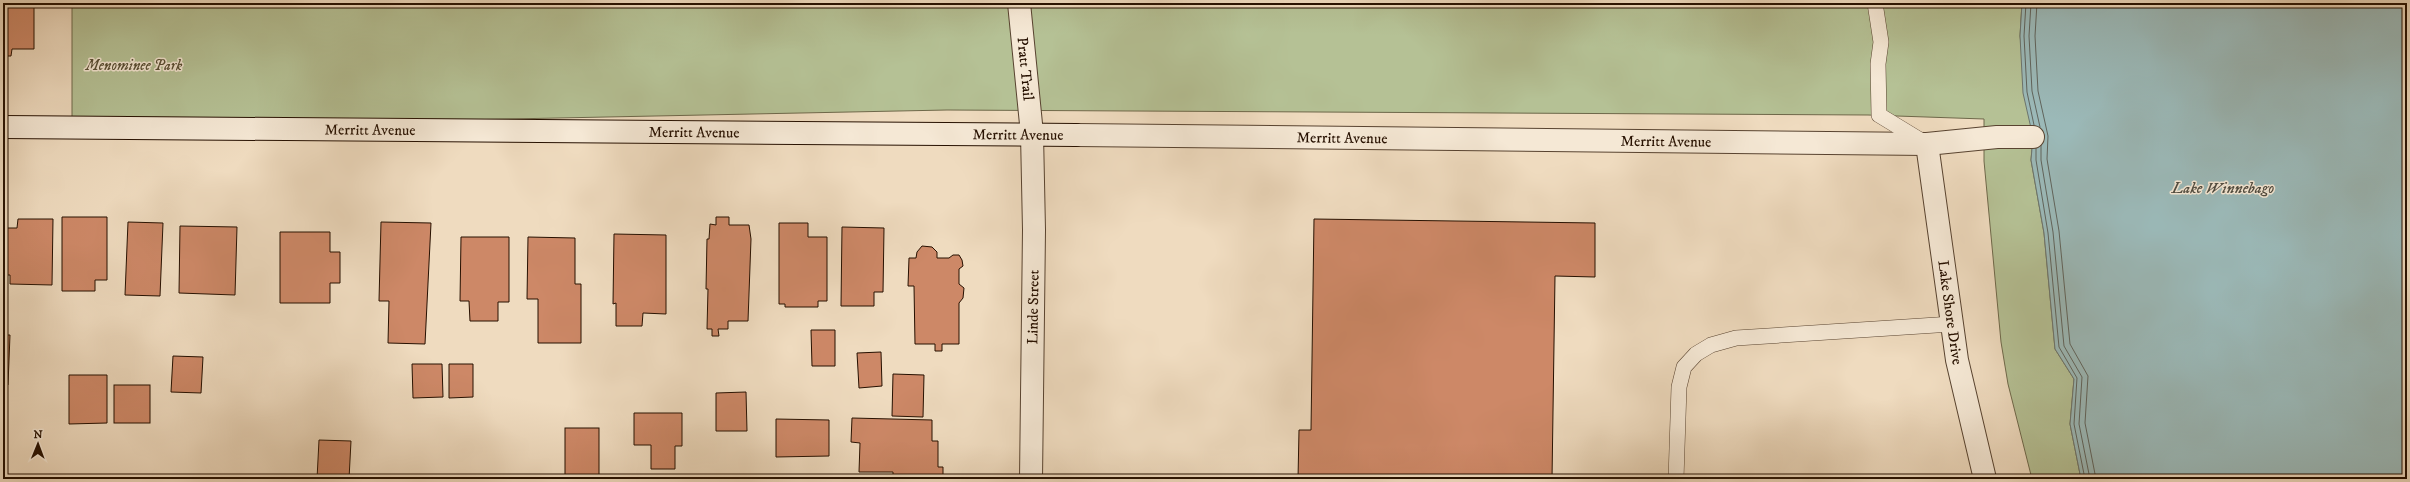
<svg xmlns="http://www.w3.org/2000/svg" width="2410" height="482" viewBox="0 0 2410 482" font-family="'IM FELL DW Pica',serif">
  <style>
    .green { fill: #b5c195; stroke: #6e684a }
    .water { fill: #9bb9b8; stroke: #6c756e }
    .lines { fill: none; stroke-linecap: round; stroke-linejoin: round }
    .shore { stroke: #60645c; stroke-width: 1 }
    .building { fill: #cd8867; stroke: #261000 }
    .lane-casing { stroke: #584330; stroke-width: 16 }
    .street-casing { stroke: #584330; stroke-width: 24 }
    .secondary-casing { stroke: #261000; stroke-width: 24 }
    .lane { stroke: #f5e8d5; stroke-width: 15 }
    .street { stroke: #f5e8d5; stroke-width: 22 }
    .secondary { stroke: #f5e8d5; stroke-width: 22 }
    .labels { text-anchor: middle; stroke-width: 3; stroke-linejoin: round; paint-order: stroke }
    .park-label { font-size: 15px; font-style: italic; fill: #584e34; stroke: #f5e8d5 }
    .street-label { font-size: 15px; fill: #261000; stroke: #f5e8d5 }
    .water-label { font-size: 16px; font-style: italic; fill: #4f4b40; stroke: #f5e8d5 }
  </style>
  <rect width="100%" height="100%" fill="#efdbbf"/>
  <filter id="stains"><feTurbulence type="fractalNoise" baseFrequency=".005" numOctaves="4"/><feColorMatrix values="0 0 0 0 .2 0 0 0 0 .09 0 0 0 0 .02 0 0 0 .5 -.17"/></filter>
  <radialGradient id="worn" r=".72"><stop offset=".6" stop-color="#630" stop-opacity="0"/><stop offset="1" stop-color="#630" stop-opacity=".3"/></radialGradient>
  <!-- green -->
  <polygon class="green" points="72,3 2022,3 2020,36 2033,137 2031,160 2044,233 2055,349 2074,379 2070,424 2081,479 2032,479 2008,384 2001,342 1984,161 1984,119 1868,115 947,110 72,128"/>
  <!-- water -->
  <polygon class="water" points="2022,3 2407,3 2407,479 2081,479 2070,424 2074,379 2055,349 2044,233 2031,160 2033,137 2023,93 2020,36"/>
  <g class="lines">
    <!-- shore -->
    <g class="shore">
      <polyline points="2026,3 2024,36 2027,92 2034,125"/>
      <polyline points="2031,3 2029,36 2032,91 2040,127"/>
      <polyline points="2037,3 2035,36 2038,91 2048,136 2047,159 2059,231 2070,344 2088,376 2085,423 2096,479"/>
      <polyline points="2041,145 2041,160 2053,232 2064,346 2082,377 2079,424 2090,479"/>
      <polyline points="2036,148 2036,160 2048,233 2059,347 2077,378 2074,424 2085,479"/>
    </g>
  </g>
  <!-- building -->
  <g class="building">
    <polygon points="3,3 34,3 34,49 12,49 11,56 3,56"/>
    <polygon points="62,217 107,217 107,280 95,280 95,291 62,291"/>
    <polygon points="716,217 729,217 729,225 749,225 751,239 748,321 728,321 728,329 718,329 719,336 712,336 712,329 707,329 708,289 706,289 707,239 709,239 710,224 716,225"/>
    <polygon points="18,219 53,219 52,285 10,284 10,275 3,275 3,228 17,228"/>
    <polygon points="1314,219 1595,223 1595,277 1555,276 1552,479 1298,479 1299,430 1311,430"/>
    <polygon points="128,222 163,223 160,296 125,295"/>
    <polygon points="381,222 431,223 425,344 388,343 389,301 379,301"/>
    <polygon points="779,223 808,223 808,237 827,237 827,301 818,301 818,307 785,307 785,304 779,304"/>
    <polygon points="180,226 237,227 235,295 179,293"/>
    <polygon points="842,227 884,228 883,292 874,292 874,306 841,306"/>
    <polygon points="280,232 330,232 330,252 340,252 340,283 330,283 330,303 280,303"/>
    <polygon points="614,234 666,235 666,314 643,313 642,326 616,326 616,303 613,304"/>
    <polygon points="461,237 509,237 509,302 498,302 498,321 470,321 469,301 460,301"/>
    <polygon points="528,237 575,238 575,284 581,284 581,343 538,343 538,299 527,299"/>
    <polygon points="922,246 932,247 937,252 937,258 949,258 953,255 959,255 962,260 963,266 959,269 959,284 964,288 963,298 959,303 959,344 942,344 942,351 935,351 935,344 915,344 914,286 908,286 909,258 916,258 917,252"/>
    <polygon points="811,330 835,330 835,366 812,366"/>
    <polygon points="3,335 10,335 8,385 3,385"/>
    <polygon points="881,352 882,386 859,388 857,353"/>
    <polygon points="173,356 203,357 201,393 171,392"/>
    <polygon points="412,364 442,364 443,397 413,398"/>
    <polygon points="449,364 473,364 473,397 449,398"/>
    <polygon points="893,374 924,375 923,417 892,416"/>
    <polygon points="69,375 107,375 107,423 69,424"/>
    <rect x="114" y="385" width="36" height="38"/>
    <polygon points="746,392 747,431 716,431 716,393"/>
    <polygon points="634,413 682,413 682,446 675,446 675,469 651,469 651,445 634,445"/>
    <polygon points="852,418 932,420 932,441 938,441 938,467 943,467 943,479 893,479 893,472 859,472 860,443 851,442"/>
    <polygon points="776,419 829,420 829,456 776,457"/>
    <rect x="565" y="428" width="34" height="51"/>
    <polygon points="319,440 351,441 349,479 317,479"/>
  </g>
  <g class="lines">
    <!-- lane casing -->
    <g class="lane-casing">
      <g id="lane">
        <polyline points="1875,3 1881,42 1878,64 1879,115 1925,143"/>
        <polyline points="1676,479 1679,387 1684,367 1696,354 1711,345 1736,338 1952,324"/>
      </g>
    </g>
    <!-- street casing -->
    <g class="street-casing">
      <g id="street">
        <path id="s1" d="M1019,3L1032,134L1034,230L1031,479"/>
        <path id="s2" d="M1076,135L1927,144L1997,137H2033"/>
        <path id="s3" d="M1927,144L1957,360L1985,479"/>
      </g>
    </g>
    <!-- secondary casing -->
    <g class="secondary-casing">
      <g id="secondary">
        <path id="s4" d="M3,127L1076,135"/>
      </g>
    </g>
    <!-- lane -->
    <use href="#lane" class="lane"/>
    <!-- street -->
    <use href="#street" class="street"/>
    <!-- secondary -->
    <use href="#secondary" class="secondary"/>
  </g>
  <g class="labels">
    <!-- park labels -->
    <g class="park-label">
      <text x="134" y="70">Menominee Park</text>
    </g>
    <!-- street labels -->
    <g class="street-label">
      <text dy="5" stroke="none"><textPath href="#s1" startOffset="66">Pratt Trail</textPath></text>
      <text dy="5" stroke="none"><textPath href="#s4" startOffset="367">Merritt Avenue</textPath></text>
      <text dy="5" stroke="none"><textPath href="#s4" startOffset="691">Merritt Avenue</textPath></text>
      <text dy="5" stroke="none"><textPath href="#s4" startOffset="1015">Merritt Avenue</textPath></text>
      <text dy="5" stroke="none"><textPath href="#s2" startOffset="266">Merritt Avenue</textPath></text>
      <text dy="5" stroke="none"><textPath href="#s2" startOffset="590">Merritt Avenue</textPath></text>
      <text transform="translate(1033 307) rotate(-89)" y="5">Linde Street</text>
      <text dy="5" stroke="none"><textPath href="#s3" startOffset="170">Lake Shore Drive</textPath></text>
    </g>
    <!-- water labels -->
    <g class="water-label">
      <text x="2223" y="193">Lake Winnebago</text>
    </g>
  </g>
  <!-- margin -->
  <rect width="2410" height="482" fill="none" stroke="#efdbbf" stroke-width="16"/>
  <rect x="4" y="4" width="2402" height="474" fill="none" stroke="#261000" stroke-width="2"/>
  <rect x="8" y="8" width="2394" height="466" fill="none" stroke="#261000"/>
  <!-- north arrow -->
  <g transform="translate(38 444) rotate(1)" stroke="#f5e8d5" stroke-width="3" paint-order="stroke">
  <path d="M0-3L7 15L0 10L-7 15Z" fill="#261000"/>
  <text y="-6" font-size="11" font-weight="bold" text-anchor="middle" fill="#261000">N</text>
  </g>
  <rect width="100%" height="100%" filter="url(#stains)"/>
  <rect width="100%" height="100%" fill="url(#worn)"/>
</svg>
